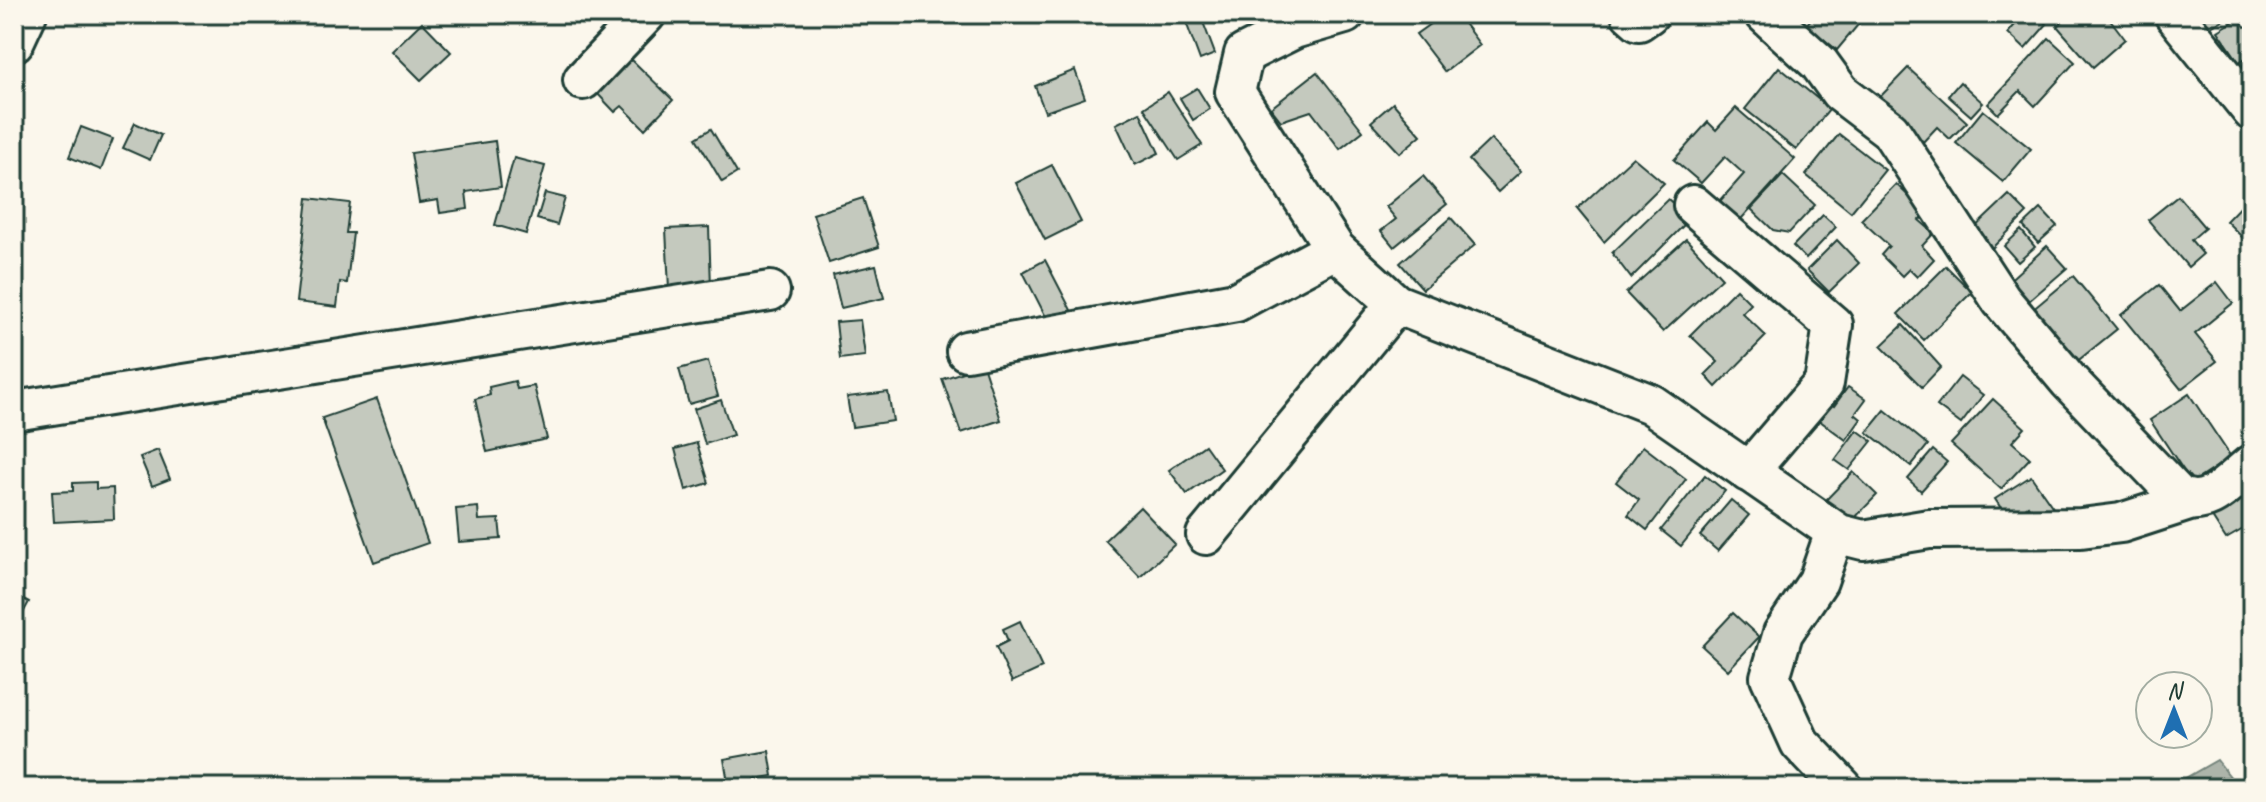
<svg xmlns="http://www.w3.org/2000/svg" width="2266" height="802" viewBox="0 0 2266 802" font-family="Caveat,sans-serif">
  <style>
    .water { fill: #adb4aa; stroke: #74847b; stroke-width: 2 }
    .building { fill: #c4c9be; stroke: #1f3d34; stroke-width: 2 }
    .lines { fill: none; stroke-linecap: round; stroke-linejoin: round }
    .minor-casing { stroke: #1f3d34; stroke-width: 44 }
    .minor { stroke: #fbf7ec; stroke-width: 38 }
  </style>
  <rect width="100%" height="100%" fill="#fbf7ec"/>
  <filter id="ink" filterUnits="userSpaceOnUse"><feTurbulence type="fractalNoise" baseFrequency=".0125" numOctaves="2"/><feDisplacementMap in="SourceGraphic" scale="16" xChannelSelector="R" yChannelSelector="G"/><feConvolveMatrix kernelMatrix="1 2 1 2 8 2 1 2 1" color-interpolation-filters="sRGB"/></filter>
  <g filter="url(#ink)">
    <!-- water -->
    <polygon class="water" points="2217,760 2239,788 2168,788"/>
    <!-- building -->
    <g class="building">
      <polygon points="1183,14 1200,14 1215,54 1200,60"/>
      <polygon points="1444,14 1457,14 1480,45 1445,72 1416,34"/>
      <polygon points="1815,14 1867,14 1837,50 1806,25"/>
      <polygon points="2024,14 2035,14 2047,24 2025,49 2008,33"/>
      <polygon points="2071,14 2106,14 2125,39 2093,67 2057,26"/>
      <polygon points="2190,14 2234,14 2200,33"/>
      <polygon points="2239,18 2245,27 2252,23 2252,54 2239,62 2218,31"/>
      <polygon points="422,22 451,52 421,80 392,51"/>
      <polygon points="2049,38 2075,62 2035,106 2020,91 1998,114 1988,104"/>
      <polygon points="2252,55 2252,87 2237,65"/>
      <polygon points="629,57 673,100 645,129 622,106 615,112 595,91"/>
      <polygon points="1779,67 1830,109 1796,150 1745,109"/>
      <polygon points="1908,68 1967,122 1950,139 1937,127 1923,142 1878,99"/>
      <polygon points="1075,70 1085,98 1045,112 1035,86"/>
      <polygon points="1317,72 1363,131 1340,149 1311,111 1281,121 1271,108"/>
      <polygon points="1960,82 1983,103 1971,116 1948,96"/>
      <polygon points="1197,88 1210,109 1193,120 1180,98"/>
      <polygon points="1168,92 1202,145 1178,160 1144,108"/>
      <polygon points="1393,103 1421,135 1400,153 1371,122"/>
      <polygon points="1736,108 1795,159 1733,228 1712,210 1744,174 1725,157 1701,183 1674,160 1708,122 1716,130"/>
      <polygon points="1983,110 2031,149 2003,182 1956,143"/>
      <polygon points="1140,112 1159,153 1135,165 1116,124"/>
      <polygon points="135,123 161,135 150,160 123,148"/>
      <polygon points="81,127 113,139 101,170 69,157"/>
      <polygon points="711,129 737,173 722,182 696,138"/>
      <polygon points="1839,134 1885,170 1851,212 1806,175"/>
      <polygon points="1491,139 1521,171 1498,192 1469,160"/>
      <polygon points="495,141 501,187 466,192 468,209 440,213 438,200 419,203 411,153"/>
      <polygon points="1633,157 1664,183 1604,242 1577,209"/>
      <polygon points="514,158 545,166 526,234 495,225"/>
      <polygon points="1052,165 1081,222 1045,240 1016,183"/>
      <polygon points="1783,175 1815,205 1789,233 1773,230 1751,209"/>
      <polygon points="1423,176 1447,204 1394,247 1381,231 1396,219 1386,207"/>
      <polygon points="1896,184 1926,213 1919,220 1934,233 1922,246 1934,259 1917,277 1909,269 1902,276 1881,255 1889,246 1861,220"/>
      <polygon points="545,193 565,198 557,225 537,219"/>
      <polygon points="2252,194 2252,247 2226,221"/>
      <polygon points="2009,195 2027,213 1989,251 1970,232"/>
      <polygon points="2178,196 2205,228 2191,240 2203,254 2188,267 2148,220"/>
      <polygon points="308,198 350,203 346,233 353,233 347,283 340,282 337,307 296,302"/>
      <polygon points="863,198 879,247 829,263 813,214"/>
      <polygon points="1668,199 1690,219 1631,278 1612,253"/>
      <polygon points="2041,209 2057,226 2038,243 2023,226"/>
      <polygon points="1823,215 1836,227 1806,259 1793,246"/>
      <polygon points="1451,218 1475,245 1423,289 1400,263"/>
      <polygon points="709,227 711,287 669,289 666,229"/>
      <polygon points="2021,230 2035,247 2018,262 2004,246"/>
      <polygon points="1686,239 1722,278 1663,332 1626,293"/>
      <polygon points="1837,240 1859,263 1829,292 1807,270"/>
      <polygon points="2047,246 2067,268 2022,307 2003,286"/>
      <polygon points="1045,260 1072,312 1049,323 1023,272"/>
      <polygon points="876,265 884,298 841,308 833,275"/>
      <polygon points="1946,266 1972,292 1924,340 1898,314"/>
      <polygon points="2073,276 2117,329 2075,363 2031,311"/>
      <polygon points="2217,282 2233,303 2195,334 2217,361 2181,389 2121,315 2159,285 2180,311"/>
      <polygon points="1736,289 1751,304 1742,313 1766,336 1716,387 1705,375 1718,362 1690,335"/>
      <polygon points="860,320 865,356 840,359 836,322"/>
      <polygon points="1903,325 1941,367 1922,387 1881,346"/>
      <polygon points="708,361 718,396 689,404 679,369"/>
      <polygon points="983,365 1001,420 961,433 942,379"/>
      <polygon points="1960,377 1983,395 1961,424 1937,406"/>
      <polygon points="515,381 517,389 534,386 547,439 487,452 475,399 490,395 489,387"/>
      <polygon points="1848,387 1866,399 1855,414 1861,419 1846,440 1812,415 1824,399 1834,406"/>
      <polygon points="888,392 893,421 852,427 847,397"/>
      <polygon points="2189,394 2231,457 2192,483 2150,420"/>
      <polygon points="377,399 428,543 374,562 322,418"/>
      <polygon points="1993,399 2025,428 2012,442 2030,458 2001,489 1951,444"/>
      <polygon points="721,400 733,435 705,444 694,409"/>
      <polygon points="1885,410 1928,445 1911,466 1867,432"/>
      <polygon points="1857,430 1872,441 1849,470 1835,460"/>
      <polygon points="697,443 709,483 686,490 675,449"/>
      <polygon points="1205,445 1222,469 1187,494 1169,470"/>
      <polygon points="1643,446 1686,479 1647,530 1628,515 1639,500 1616,482"/>
      <polygon points="158,450 170,479 152,486 140,457"/>
      <polygon points="1933,450 1947,462 1921,491 1908,479"/>
      <polygon points="1853,472 1877,495 1846,527 1822,504"/>
      <polygon points="1705,475 1725,491 1681,546 1661,530"/>
      <polygon points="2031,476 2056,512 2039,523 2028,506 2008,519 1995,499"/>
      <polygon points="96,482 96,489 113,488 114,519 54,522 52,492 73,491 73,483"/>
      <polygon points="2252,493 2252,524 2226,539 2212,517"/>
      <polygon points="1731,500 1749,515 1718,551 1700,536"/>
      <polygon points="478,507 479,520 499,519 501,539 459,542 456,509"/>
      <polygon points="1140,507 1175,544 1140,577 1105,540"/>
      <polygon points="14,594 29,602 16,626 14,625"/>
      <polygon points="1733,613 1759,637 1728,670 1702,646"/>
      <polygon points="1020,621 1042,668 1012,682 996,647 1008,641 1003,629"/>
      <polygon points="769,751 773,776 755,779 757,788 729,788 724,759"/>
    </g>
    <g class="lines">
      <!-- minor casing -->
      <g class="minor-casing">
        <g id="minor">
          <polyline points="1345,14 1294,29 1244,54 1235,92 1335,249 1396,304 1651,404 1839,534 1863,540 1929,529 2081,528 2121,523 2189,501"/>
          <polyline points="1631,14 1639,21 1649,14"/>
          <path d="M1765,14L1819,63L1840,92L1890,130L2001,300L2069,381L2179,496C2208,511 2230,481 2252,464"/>
          <polyline points="2174,14 2252,111"/>
          <polyline points="14,42 27,14"/>
          <polyline points="583,80 646,14"/>
          <polyline points="1693,205 1833,325 1824,383 1748,472"/>
          <polyline points="966,351 1236,302 1335,249"/>
          <polyline points="14,411 770,291"/>
          <polyline points="1835,532 1818,581 1783,633 1770,677 1800,743 1843,788"/>
          <polyline points="1206,535 1396,304"/>
        </g>
      </g>
      <!-- minor -->
      <use href="#minor" class="minor"/>
    </g>
  </g>
  <!-- margin -->
  <rect width="2266" height="802" fill="none" stroke="#fbf7ec" stroke-width="48"/>
  <rect x="24" y="24" width="2218" height="754" fill="none" stroke="#1f3d34" stroke-width="3" filter="url(#ink)"/>
  <!-- north arrow -->
  <g transform="translate(2174 710)"><circle r="38" fill="#fbf7ec" stroke="#a3ada2" stroke-width="2"/>
  <path d="M0-6L14 30L0 20L-14 30Z" fill="#1f6fb2"/>
  <text y="-12" font-size="22" font-weight="bold" text-anchor="middle" fill="#1f3d34">N</text>
  </g>
</svg>
